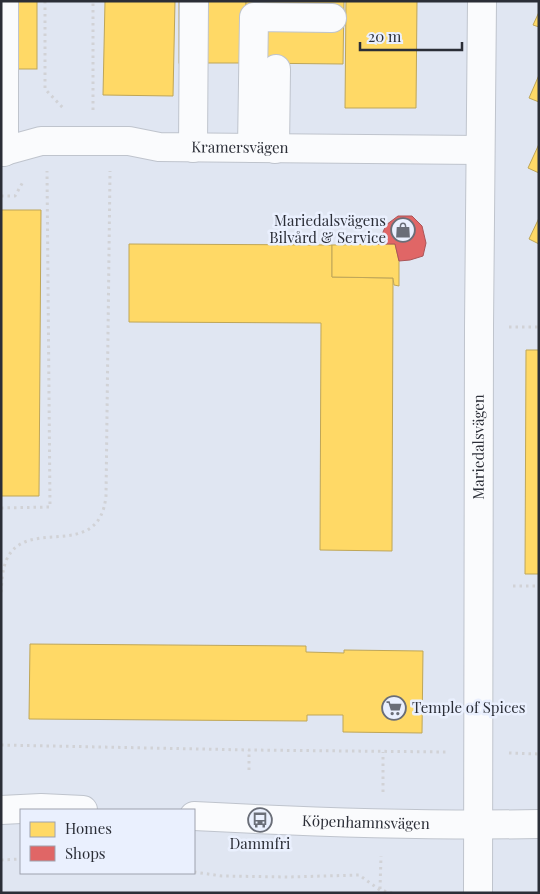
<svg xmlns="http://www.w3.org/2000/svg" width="540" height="894" viewBox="0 0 540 894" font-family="'Playfair Display',serif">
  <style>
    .homes { fill: #ffd966; stroke: #bfa658 }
    .shops { fill: #e06666; stroke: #aa5558 }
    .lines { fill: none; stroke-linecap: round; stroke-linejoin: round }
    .minor-casing { stroke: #bfc4cd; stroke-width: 30 }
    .major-casing { stroke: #bfc4cd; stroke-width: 30 }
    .path { stroke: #d1d2d6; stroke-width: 3; stroke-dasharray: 2.5 4; stroke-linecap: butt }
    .minor { stroke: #fafbfd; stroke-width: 28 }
    .major { stroke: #fafbfd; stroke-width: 28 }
    .labels { text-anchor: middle; stroke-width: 5; stroke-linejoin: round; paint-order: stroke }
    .street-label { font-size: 15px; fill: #2b2e37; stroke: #eaf0fe }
    .poi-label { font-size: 15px; fill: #2b2e37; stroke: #eaf0fe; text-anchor: end }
  </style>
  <rect width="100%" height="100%" fill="#e0e6f2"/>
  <!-- homes -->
  <g class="homes">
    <rect x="1" y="1" width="36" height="68"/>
    <polygon points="105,1 175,1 173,96 103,95"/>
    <rect x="179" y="1" width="67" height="62"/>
    <polygon points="246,1 344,1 343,64 246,63"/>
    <polygon points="346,1 417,1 416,108 345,108"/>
    <polygon points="539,12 539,27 533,25"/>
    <polygon points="539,75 539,102 529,98"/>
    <polygon points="539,144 539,173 528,168"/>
    <polygon points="1,210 41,210 39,496 1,496"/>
    <polygon points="539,218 539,244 529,239"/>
    <polygon points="129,244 332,245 332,277 393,278 392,551 320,550 321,323 129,322"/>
    <polygon points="378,244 395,244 399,261 399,286 394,285 393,278 332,277 332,245"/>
    <polygon points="526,350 539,350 539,574 525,574"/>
    <polygon points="30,644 306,646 306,652 344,653 344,650 423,651 422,733 343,732 343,715 307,715 307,721 29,719"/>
  </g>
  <!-- shops -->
  <polygon class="shops" points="398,216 412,216 422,226 426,243 423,256 410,260 399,261 395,244 378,244 386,225"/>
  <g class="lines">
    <!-- minor casing -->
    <g class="minor-casing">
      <g id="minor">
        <polyline points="193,148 194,1"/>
        <polyline points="252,148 254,17 332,18"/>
        <polyline points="275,149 276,69"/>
        <path id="s1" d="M1,152L41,141H129L159,147L480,150"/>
        <polyline points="4,152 4,1"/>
        <polyline points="1,810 41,808 83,810"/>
        <path id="s2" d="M194,816C309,822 424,826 539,824"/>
      </g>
    </g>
    <!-- major casing -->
    <g class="major-casing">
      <g id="major">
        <path id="s3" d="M478,893L479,327L482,1"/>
      </g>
    </g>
    <!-- path -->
    <g class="path">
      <polyline points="45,1 45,89 64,109"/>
      <polyline points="93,110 93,1"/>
      <polyline points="1,196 15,196 24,180"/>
      <polyline points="509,327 539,327"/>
      <polyline points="1,508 50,507 47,171"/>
      <polyline points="513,586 539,586"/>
      <path d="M1,592C2,582 2,571 6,561C25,514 99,564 106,496L110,171"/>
      <polyline points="1,745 249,750 448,752"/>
      <polyline points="509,753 539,754"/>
      <polyline points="249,770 249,750"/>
      <polyline points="383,792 383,752"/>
      <polyline points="1,860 21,859"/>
      <polyline points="194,872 222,876 289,877 359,875 380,890 392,893"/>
      <polyline points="380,889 381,856"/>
    </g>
    <!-- minor -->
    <use href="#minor" class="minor"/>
    <!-- major -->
    <use href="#major" class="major"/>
  </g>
  <!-- icons -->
  <defs>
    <g id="shop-ring" transform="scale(1.25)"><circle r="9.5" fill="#eaf0fe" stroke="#6a6e78" stroke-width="1.5"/><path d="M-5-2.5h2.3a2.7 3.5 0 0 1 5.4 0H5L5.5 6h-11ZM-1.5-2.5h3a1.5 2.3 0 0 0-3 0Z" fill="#6a6e78"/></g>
    <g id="supermarket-ring" transform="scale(1.25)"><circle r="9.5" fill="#eaf0fe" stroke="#6a6e78" stroke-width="1.5"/><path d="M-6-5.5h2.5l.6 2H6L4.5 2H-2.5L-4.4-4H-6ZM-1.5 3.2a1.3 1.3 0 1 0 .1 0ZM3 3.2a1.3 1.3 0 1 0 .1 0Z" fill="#6a6e78"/></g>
    <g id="bus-ring" transform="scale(1.25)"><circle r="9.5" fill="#eaf0fe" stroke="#6a6e78" stroke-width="1.5"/><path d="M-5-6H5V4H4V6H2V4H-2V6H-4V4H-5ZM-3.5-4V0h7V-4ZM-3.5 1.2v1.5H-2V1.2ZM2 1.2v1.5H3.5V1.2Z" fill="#6a6e78"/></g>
  </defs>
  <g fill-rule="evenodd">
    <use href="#shop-ring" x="403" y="230"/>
    <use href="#supermarket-ring" x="394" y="708"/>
    <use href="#bus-ring" x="260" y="820"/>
  </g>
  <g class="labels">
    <!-- street labels -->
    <g class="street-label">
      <text dy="5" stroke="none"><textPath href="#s1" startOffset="241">Kramersvägen</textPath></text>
      <text dy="5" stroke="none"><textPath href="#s3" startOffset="446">Mariedalsvägen</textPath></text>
      <text dy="5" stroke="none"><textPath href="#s2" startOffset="172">Köpenhamnsvägen</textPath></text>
    </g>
    <!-- poi labels -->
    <g class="poi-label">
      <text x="386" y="226">Mariedalsvägens<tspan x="386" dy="17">Bilvård &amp; Service</tspan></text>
      <text x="412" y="713" text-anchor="start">Temple of Spices</text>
      <text x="260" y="849" text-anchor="middle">Dammfri</text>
    </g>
  </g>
  <!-- border -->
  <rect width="540" height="894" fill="none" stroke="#2b2e37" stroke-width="5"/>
  <!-- legend -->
  <rect x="20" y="809" width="175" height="65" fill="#eaf0fe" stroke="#9ea2ae"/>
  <rect x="30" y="822" width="25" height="15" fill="#ffd966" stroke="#9ea2ae"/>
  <text x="65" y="834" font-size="15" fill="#2b2e37">Homes</text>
  <rect x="30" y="846" width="25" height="15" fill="#e06666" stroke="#9ea2ae"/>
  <text x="65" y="859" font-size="15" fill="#2b2e37">Shops</text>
  <!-- scale -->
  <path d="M360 42v8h102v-8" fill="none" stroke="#2b2e37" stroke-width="2.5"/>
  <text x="368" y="42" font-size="15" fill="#2b2e37" stroke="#eaf0fe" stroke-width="4" paint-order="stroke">20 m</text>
</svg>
